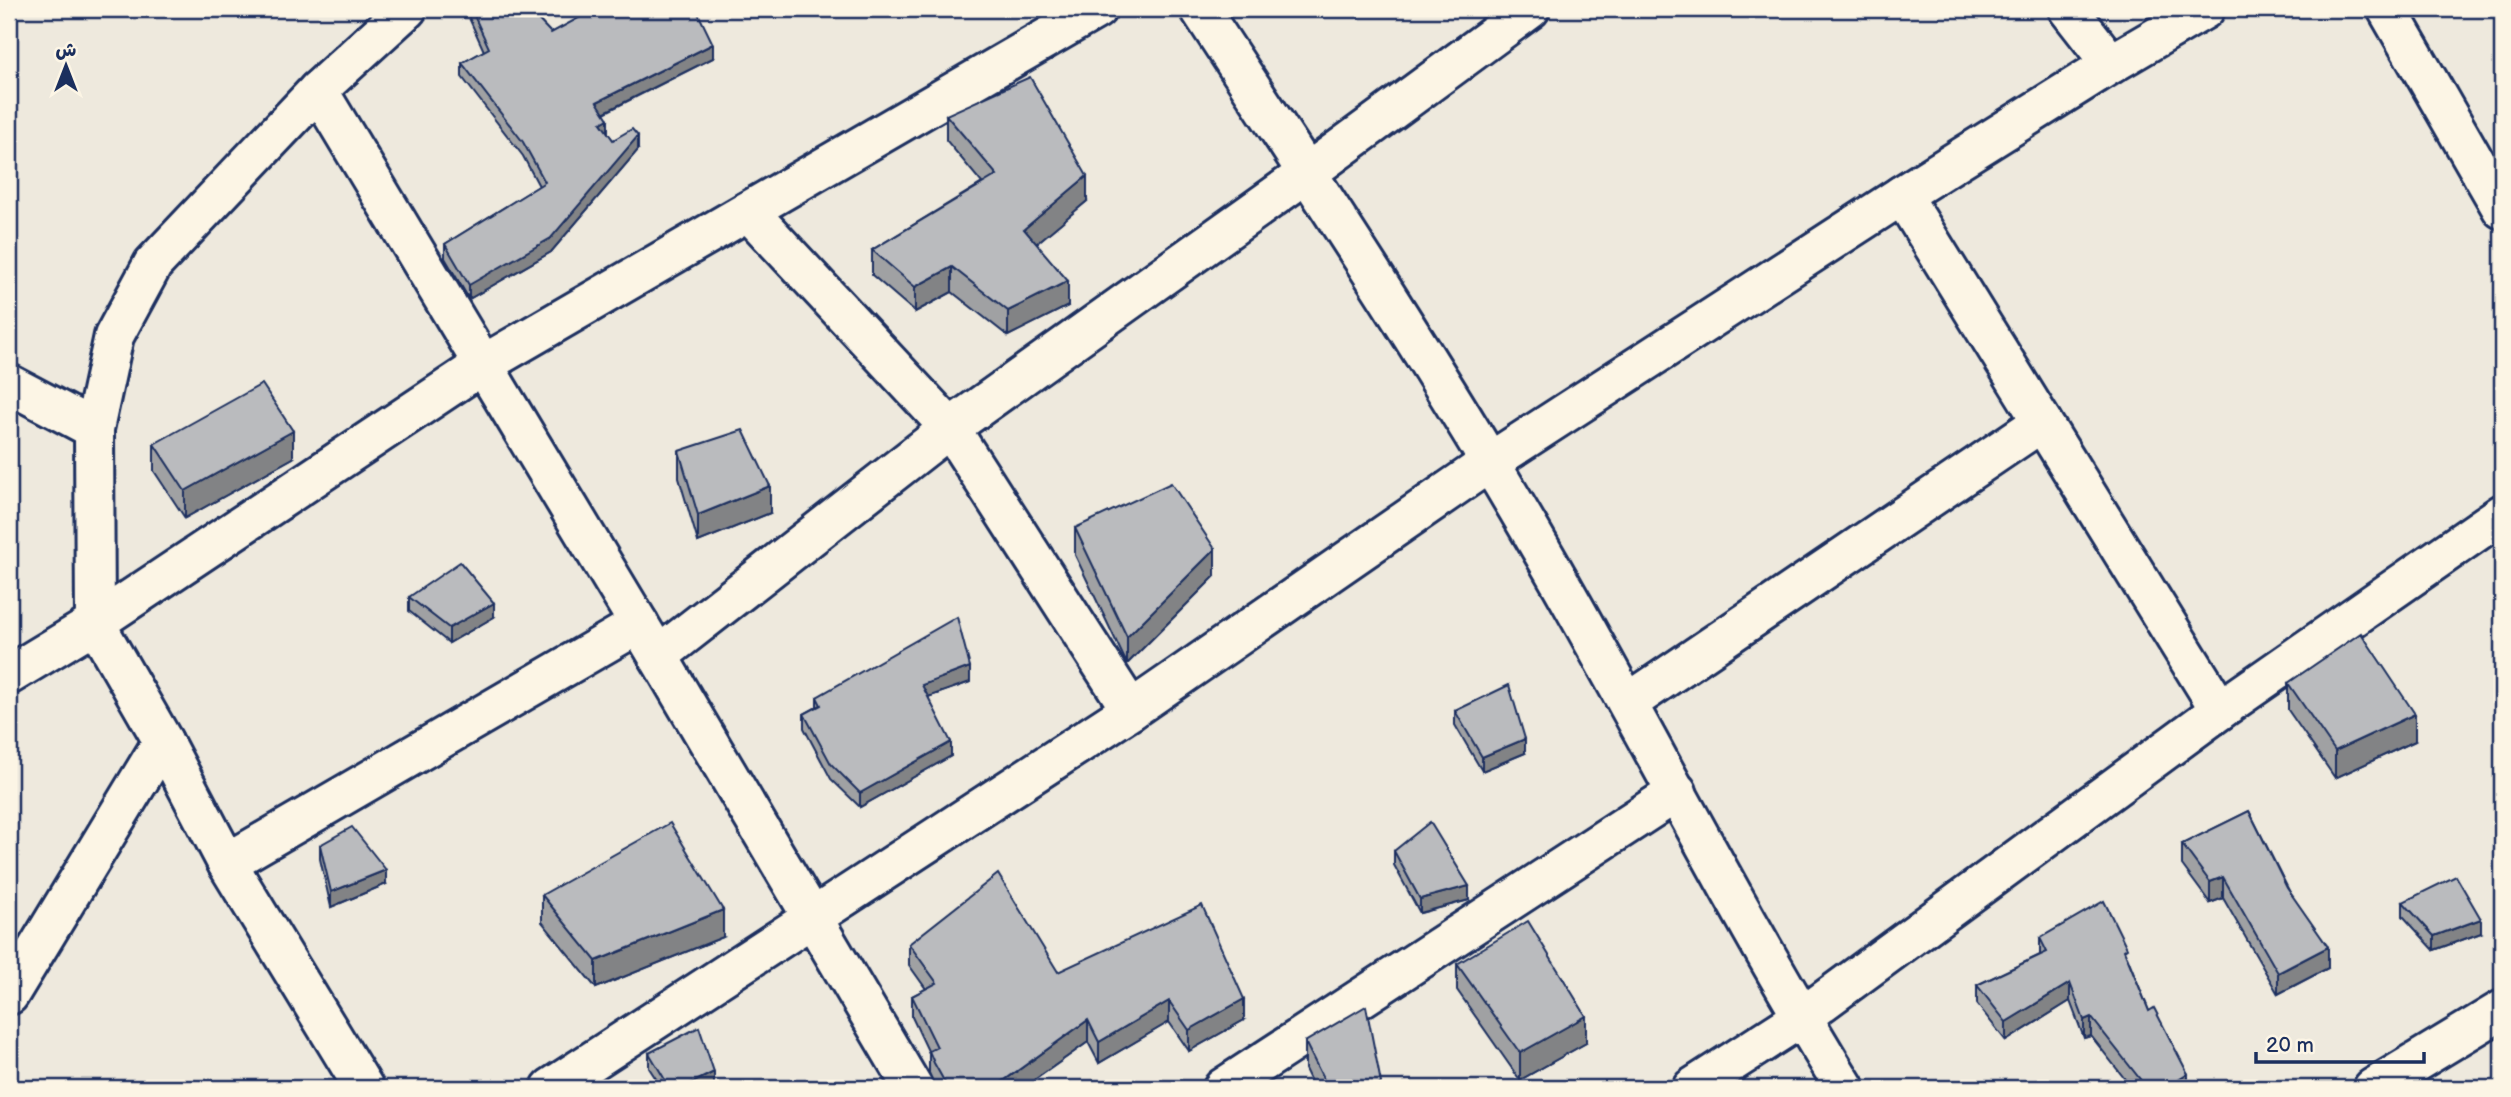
<svg xmlns="http://www.w3.org/2000/svg" width="2511" height="1097" viewBox="0 0 2511 1097" font-family="'Balsamiq Sans','Playpen Sans Arabic',sans-serif">
  <style>
    .lines { fill: none; stroke-linecap: round; stroke-linejoin: round }
    .street-casing { stroke: #1b2f5e; stroke-width: 44 }
    .street { stroke: #fcf5e5; stroke-width: 38 }
    .wall { fill: #a0a1a3; stroke: #1b2f5e; stroke-width: 2 }
    .shaded-wall { fill: #828385; stroke: #1b2f5e; stroke-width: 2 }
    .building { fill: #babbbe; stroke: #1b2f5e; stroke-width: 2 }
  </style>
  <rect width="100%" height="100%" fill="#eee9dd"/>
  <filter id="ink" filterUnits="userSpaceOnUse"><feTurbulence type="fractalNoise" baseFrequency=".0143" numOctaves="2"/><feDisplacementMap in="SourceGraphic" scale="14" xChannelSelector="R" yChannelSelector="G"/><feConvolveMatrix kernelMatrix="1 2 1 2 8 2 1 2 1" color-interpolation-filters="sRGB"/></filter>
  <g filter="url(#ink)">
    <g class="lines">
      <!-- street casing -->
      <g class="street-casing">
        <g id="street">
          <path d="M1200,9C1298,159 1397,308 1489,461C1614,667 1719,884 1845,1088"/>
          <polyline points="2068,9 2111,64"/>
          <polyline points="2387,9 2502,209"/>
          <polyline points="318,90 639,624 913,1088"/>
          <polyline points="1902,195 2220,710"/>
          <polyline points="748,211 950,428 1131,710"/>
          <polyline points="9,384 94,429"/>
          <polyline points="658,656 950,428 1307,173 1530,9"/>
          <polyline points="9,675 95,623 484,364 1097,9"/>
          <polyline points="1628,703 2042,422"/>
          <polyline points="227,863 639,624"/>
          <polyline points="9,995 163,741"/>
          <polyline points="364,1088 227,863 163,741 95,623 94,429 114,336 153,264 318,90 407,9"/>
          <polyline points="551,1088 1131,710 1490,462 1902,195 2111,64 2205,9"/>
          <polyline points="1223,1088 1677,792"/>
          <polyline points="1692,1088 1802,1017 2220,710 2502,514"/>
          <polyline points="2373,1088 2502,1010"/>
        </g>
      </g>
      <!-- street -->
      <use href="#street" class="street"/>
    </g>
    <!-- wall -->
    <g class="wall">
      <polygon points="465,9 528,9 551,33 713,58 604,113 608,134 613,140 638,150 551,252 469,299 445,258 445,244 539,186 523,156 462,77 462,63 484,51"/>
      <polygon points="946,115 1087,201 1036,243 1068,306 1008,336 952,292 915,312 872,275 872,250 982,183 946,140"/>
      <polygon points="154,444 293,458 185,518 154,471"/>
      <polygon points="679,451 770,513 698,542 679,478"/>
      <polygon points="1075,528 1215,576 1127,664 1075,555"/>
      <polygon points="409,597 494,617 449,643 409,611"/>
      <polygon points="970,682 928,697 951,756 860,807 831,779 804,728 804,714 817,707 817,697"/>
      <polygon points="2288,683 2415,741 2335,778 2288,710"/>
      <polygon points="1455,711 1525,753 1482,771 1455,725"/>
      <polygon points="2249,811 2328,968 2278,994 2223,898 2210,903 2182,865 2182,844"/>
      <polygon points="320,845 386,884 331,907 320,859"/>
      <polygon points="1394,851 1469,900 1420,913 1394,865"/>
      <polygon points="542,895 723,937 596,988 542,922"/>
      <polygon points="2403,902 2481,933 2434,950 2403,916"/>
      <polygon points="2040,938 2127,956 2149,1011 2188,1088 2132,1088 2091,1036 2084,1038 2070,1001 2006,1041 1977,1004 1977,985 2040,955"/>
      <polygon points="909,944 1058,972 1244,1020 1189,1051 1169,1022 1099,1063 1088,1042 1023,1088 936,1088 929,1073 929,1053 912,1017 912,996 926,989 909,965"/>
      <polygon points="1457,964 1586,1043 1520,1080 1457,990"/>
      <polygon points="1305,1042 1381,1088 1314,1088 1305,1069"/>
      <polygon points="649,1053 714,1086 710,1088 662,1088 649,1068"/>
    </g>
    <!-- shaded-wall -->
    <g class="shaded-wall">
      <polygon points="713,44 713,58 597,116 597,102"/>
      <polygon points="608,119 608,134 601,123"/>
      <polygon points="638,136 638,150 551,252 469,299 469,285"/>
      <polygon points="1087,176 1087,201 1024,254 1024,229"/>
      <polygon points="952,267 952,292 915,312 915,287"/>
      <polygon points="1068,281 1068,306 1008,336 1008,311"/>
      <polygon points="293,431 293,458 185,518 185,491"/>
      <polygon points="770,486 770,513 698,542 698,515"/>
      <polygon points="1215,549 1215,576 1127,664 1127,637"/>
      <polygon points="494,603 494,617 449,643 449,628"/>
      <polygon points="970,667 970,682 922,699 922,685"/>
      <polygon points="2415,714 2415,741 2335,778 2335,751"/>
      <polygon points="1525,739 1525,753 1482,771 1482,757"/>
      <polygon points="951,742 951,756 860,807 860,793"/>
      <polygon points="386,870 386,884 331,907 331,892"/>
      <polygon points="2223,877 2223,898 2210,903 2210,882"/>
      <polygon points="1469,886 1469,900 1420,913 1420,899"/>
      <polygon points="723,910 723,937 596,988 596,961"/>
      <polygon points="2481,919 2481,933 2434,950 2434,936"/>
      <polygon points="2328,947 2328,968 2278,994 2278,973"/>
      <polygon points="2070,983 2070,1001 2006,1041 2006,1022"/>
      <polygon points="1244,999 1244,1020 1189,1051 1189,1030"/>
      <polygon points="1169,1001 1169,1022 1099,1063 1099,1042"/>
      <polygon points="1586,1016 1586,1043 1520,1080 1520,1053"/>
      <polygon points="2091,1017 2091,1036 2084,1038 2084,1020"/>
      <polygon points="1088,1020 1088,1042 1023,1088 998,1088 998,1085"/>
      <polygon points="714,1072 714,1086 710,1088 682,1088"/>
      <polygon points="2188,1074 2188,1088 2165,1088"/>
    </g>
    <!-- building -->
    <g class="building">
      <polygon points="471,9 528,9 551,33 595,9 696,9 713,44 597,102 608,119 601,123 613,140 632,129 638,136 551,238 469,285 445,244 545,182 523,142 462,63 489,48"/>
      <polygon points="1030,77 1087,176 1024,229 1068,281 1008,311 952,267 915,287 872,250 997,175 946,115"/>
      <polygon points="262,384 293,431 185,491 154,444"/>
      <polygon points="743,430 770,486 698,515 679,451"/>
      <polygon points="1171,483 1215,549 1127,637 1075,528"/>
      <polygon points="460,562 494,603 449,628 409,597"/>
      <polygon points="957,617 970,667 922,685 951,742 860,793 831,764 804,714 821,705 817,697"/>
      <polygon points="2361,633 2415,714 2335,751 2288,683"/>
      <polygon points="1509,685 1525,739 1482,757 1455,711"/>
      <polygon points="2249,811 2287,888 2328,947 2278,973 2223,877 2210,882 2182,844"/>
      <polygon points="1430,822 1469,886 1420,899 1394,851"/>
      <polygon points="670,823 723,910 596,961 542,895"/>
      <polygon points="352,827 386,870 331,892 320,845"/>
      <polygon points="998,874 1058,972 1202,905 1244,999 1189,1030 1169,1001 1099,1042 1088,1020 998,1085 999,1088 948,1088 934,1063 929,1051 937,1047 912,996 937,983 909,944"/>
      <polygon points="2456,876 2481,919 2434,936 2403,902"/>
      <polygon points="2104,901 2127,948 2124,950 2149,1011 2154,1008 2188,1074 2165,1088 2147,1088 2091,1017 2084,1020 2070,983 2006,1022 1977,985 2047,952 2040,938"/>
      <polygon points="1528,921 1586,1016 1520,1053 1457,964"/>
      <polygon points="1366,1006 1381,1083 1376,1088 1328,1088 1305,1042"/>
      <polygon points="699,1027 714,1072 682,1088 670,1088 649,1053"/>
    </g>
  </g>
  <!-- margin -->
  <rect width="2511" height="1097" fill="none" stroke="#fcf5e5" stroke-width="35"/>
  <rect x="18" y="18" width="2476" height="1062" fill="none" stroke="#1b2f5e" stroke-width="2.5" filter="url(#ink)"/>
  <!-- north arrow -->
  <g transform="translate(66 66)" stroke="#fcf5e5" stroke-width="5" paint-order="stroke">
  <path d="M0-5L12 26L0 18L-12 26Z" fill="#1b2f5e"/>
  <text y="-10" font-size="19" font-weight="bold" text-anchor="middle" fill="#1b2f5e">ش</text>
  </g>
  <!-- scale -->
  <path d="M2256 1052v10h168v-10" fill="none" stroke="#1b2f5e" stroke-width="3.5"/>
  <text x="2266" y="1052" font-size="21" fill="#1b2f5e" stroke="#fcf5e5" stroke-width="5" paint-order="stroke">20 m</text>
</svg>
